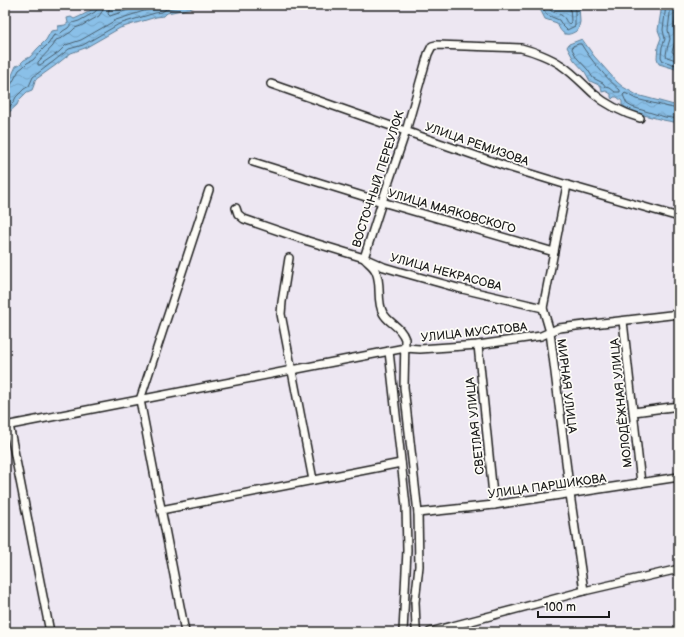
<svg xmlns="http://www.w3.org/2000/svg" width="684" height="637" viewBox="0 0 684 637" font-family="'Balsamiq Sans',sans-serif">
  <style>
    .water { fill: url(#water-waves); stroke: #5e7e96 }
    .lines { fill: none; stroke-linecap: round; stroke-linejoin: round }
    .shore { stroke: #485e6e; stroke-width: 1 }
    .minor-casing { stroke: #1c1c1c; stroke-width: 10 }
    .minor { stroke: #fdfcf7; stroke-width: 7 }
    .labels { text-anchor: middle; stroke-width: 3.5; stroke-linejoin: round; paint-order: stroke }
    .street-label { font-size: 12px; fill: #1c1c1c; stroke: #fdfcf7 }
  </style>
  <defs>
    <pattern id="water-waves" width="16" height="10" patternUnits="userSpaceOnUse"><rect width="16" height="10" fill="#8ac0e8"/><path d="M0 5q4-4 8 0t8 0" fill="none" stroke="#76a4c6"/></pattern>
  </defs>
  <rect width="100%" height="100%" fill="#ede7f2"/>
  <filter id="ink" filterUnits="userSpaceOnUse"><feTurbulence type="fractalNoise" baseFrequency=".025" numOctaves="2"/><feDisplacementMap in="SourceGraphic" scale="8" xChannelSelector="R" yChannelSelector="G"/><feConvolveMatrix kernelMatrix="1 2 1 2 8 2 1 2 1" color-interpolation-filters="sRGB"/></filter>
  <g filter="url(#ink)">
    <!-- water -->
    <g class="water">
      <path d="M96,5H197L192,8L167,13L164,16L156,17L120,28L85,48L71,53L56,65L35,80L34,85L32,90L27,92L19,100L17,105L5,116V88L9,82L16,66L20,64L24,60L30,57L37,49L46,40L51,31L58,30V26L65,25L68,23L67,18L71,17L74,19C81,16 92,11 96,5Z"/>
      <path d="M529,5H579L580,22L578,30C567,37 562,36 557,23L545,19L541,11L539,9L537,6L535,5L533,8L530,7Z"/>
      <polygon points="662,5 679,5 679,70 659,64 657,58 658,46 661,38 658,30"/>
      <polygon points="582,39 594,56 617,82 623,87 637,95 674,105 679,104 679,123 663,120 636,113 630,110 622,105 622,101 617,97 614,97 612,99 611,97 611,94 606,91 602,92 601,86 590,81 585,72 574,60 567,47 569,44"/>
    </g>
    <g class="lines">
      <!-- shore -->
      <g class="shore">
        <polyline points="104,5 103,10 99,16 81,26 75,28 71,32 66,35 62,38 56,40 53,46 38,62 38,65 40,65 59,52 66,45 81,40 116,20 153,8 160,7 163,5"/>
        <polyline points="110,5 108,14 110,16 143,5"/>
        <polyline points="541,5 547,15 559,20 562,25 567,30 575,26 575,5"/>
        <path d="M548,5L551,11C556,13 562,14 565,19C568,24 564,20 569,24L571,22L570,5"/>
        <polyline points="666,5 663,30 665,39 662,47 661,57 663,61 679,66"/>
        <polyline points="671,5 668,30 670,39 667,49 666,55 667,57 679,61"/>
        <polyline points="677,5 674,29 676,40 672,51 673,53 679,54"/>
        <path d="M579,44H581C590,59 607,79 620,90V92H615L610,88L606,87L603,83L593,78L588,70L577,58L572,49L573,46Z"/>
        <polyline points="5,90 8,89 10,87 19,70 23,67 27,63 33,60 40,52 49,43 53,36 60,34 63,31 68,28 72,23 79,21 95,12 98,8 99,5"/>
        <polyline points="679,107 673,108 636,99 625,93 623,95 627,104 632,107 665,117 679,119"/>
        <polyline points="5,111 13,103 16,97 24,89 29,86 33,77 54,61 69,49 83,45 119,24 155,13 162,12 166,9 187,5"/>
      </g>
      <!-- minor casing -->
      <g class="minor-casing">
        <g id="minor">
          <polyline points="271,84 508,167 567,185 679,217"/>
          <polyline points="253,162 382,202 554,252"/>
          <polyline points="567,185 543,308 550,332 570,494 584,591"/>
          <polyline points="236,208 238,214 244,219 308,241 364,258 384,267 401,272 458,288 543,308"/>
          <polyline points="289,258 282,302 281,314 313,480"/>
          <polyline points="623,321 641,483"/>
          <polyline points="478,345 494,505"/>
          <polyline points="389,351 406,506 407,550 403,632"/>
          <polyline points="634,412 679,406"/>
          <polyline points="9,425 50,632"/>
          <polyline points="5,426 405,348 420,349 478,345 541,336 559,328 679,314"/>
          <polyline points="161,510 401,463"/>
          <polyline points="418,513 494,505 679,477"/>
          <polyline points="185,632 140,400 209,190"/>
          <path d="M417,632L416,628L415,602L419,566L418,513L404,387L405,339C400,325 389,324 383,313C376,301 382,285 376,272C374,266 368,263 364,258L382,202L406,131L428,54L432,46L436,45L521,48C533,51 551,58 561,65C573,73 583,84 594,94C607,105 624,113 640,118"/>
          <polyline points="430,632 584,591 679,569"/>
        </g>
      </g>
      <!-- minor -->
      <use href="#minor" class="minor"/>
    </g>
  </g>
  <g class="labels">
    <!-- street labels -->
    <g class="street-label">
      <text transform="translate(477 144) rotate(19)" y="4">УЛИЦА РЕМИЗОВА</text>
      <text transform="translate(378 179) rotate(-72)" y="4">ВОСТОЧНЫЙ ПЕРЕУЛОК</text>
      <text transform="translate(452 211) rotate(16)" y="4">УЛИЦА МАЯКОВСКОГО</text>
      <text transform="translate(446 272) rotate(15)" y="4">УЛИЦА НЕКРАСОВА</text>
      <text transform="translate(474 332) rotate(-6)" y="4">УЛИЦА МУСАТОВА</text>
      <text transform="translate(567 386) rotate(83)" y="4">МИРНАЯ УЛИЦА</text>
      <text transform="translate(621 403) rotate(-96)" y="4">МОЛОДЁЖНАЯ УЛИЦА</text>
      <text transform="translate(475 426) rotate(-96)" y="4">СВЕТЛАЯ УЛИЦА</text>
      <text transform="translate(547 486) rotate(-8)" y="4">УЛИЦА ПАРШИКОВА</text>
    </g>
  </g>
  <!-- margin -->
  <rect width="684" height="637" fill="none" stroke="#fdfcf7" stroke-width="20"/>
  <rect x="10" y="10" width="664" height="617" fill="none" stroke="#1c1c1c" stroke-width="1.5" filter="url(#ink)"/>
  <!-- scale -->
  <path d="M538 611v6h71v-6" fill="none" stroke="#1c1c1c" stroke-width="2"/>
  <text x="544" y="611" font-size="12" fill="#1c1c1c" stroke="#fdfcf7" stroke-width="3" paint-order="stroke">100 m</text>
</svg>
